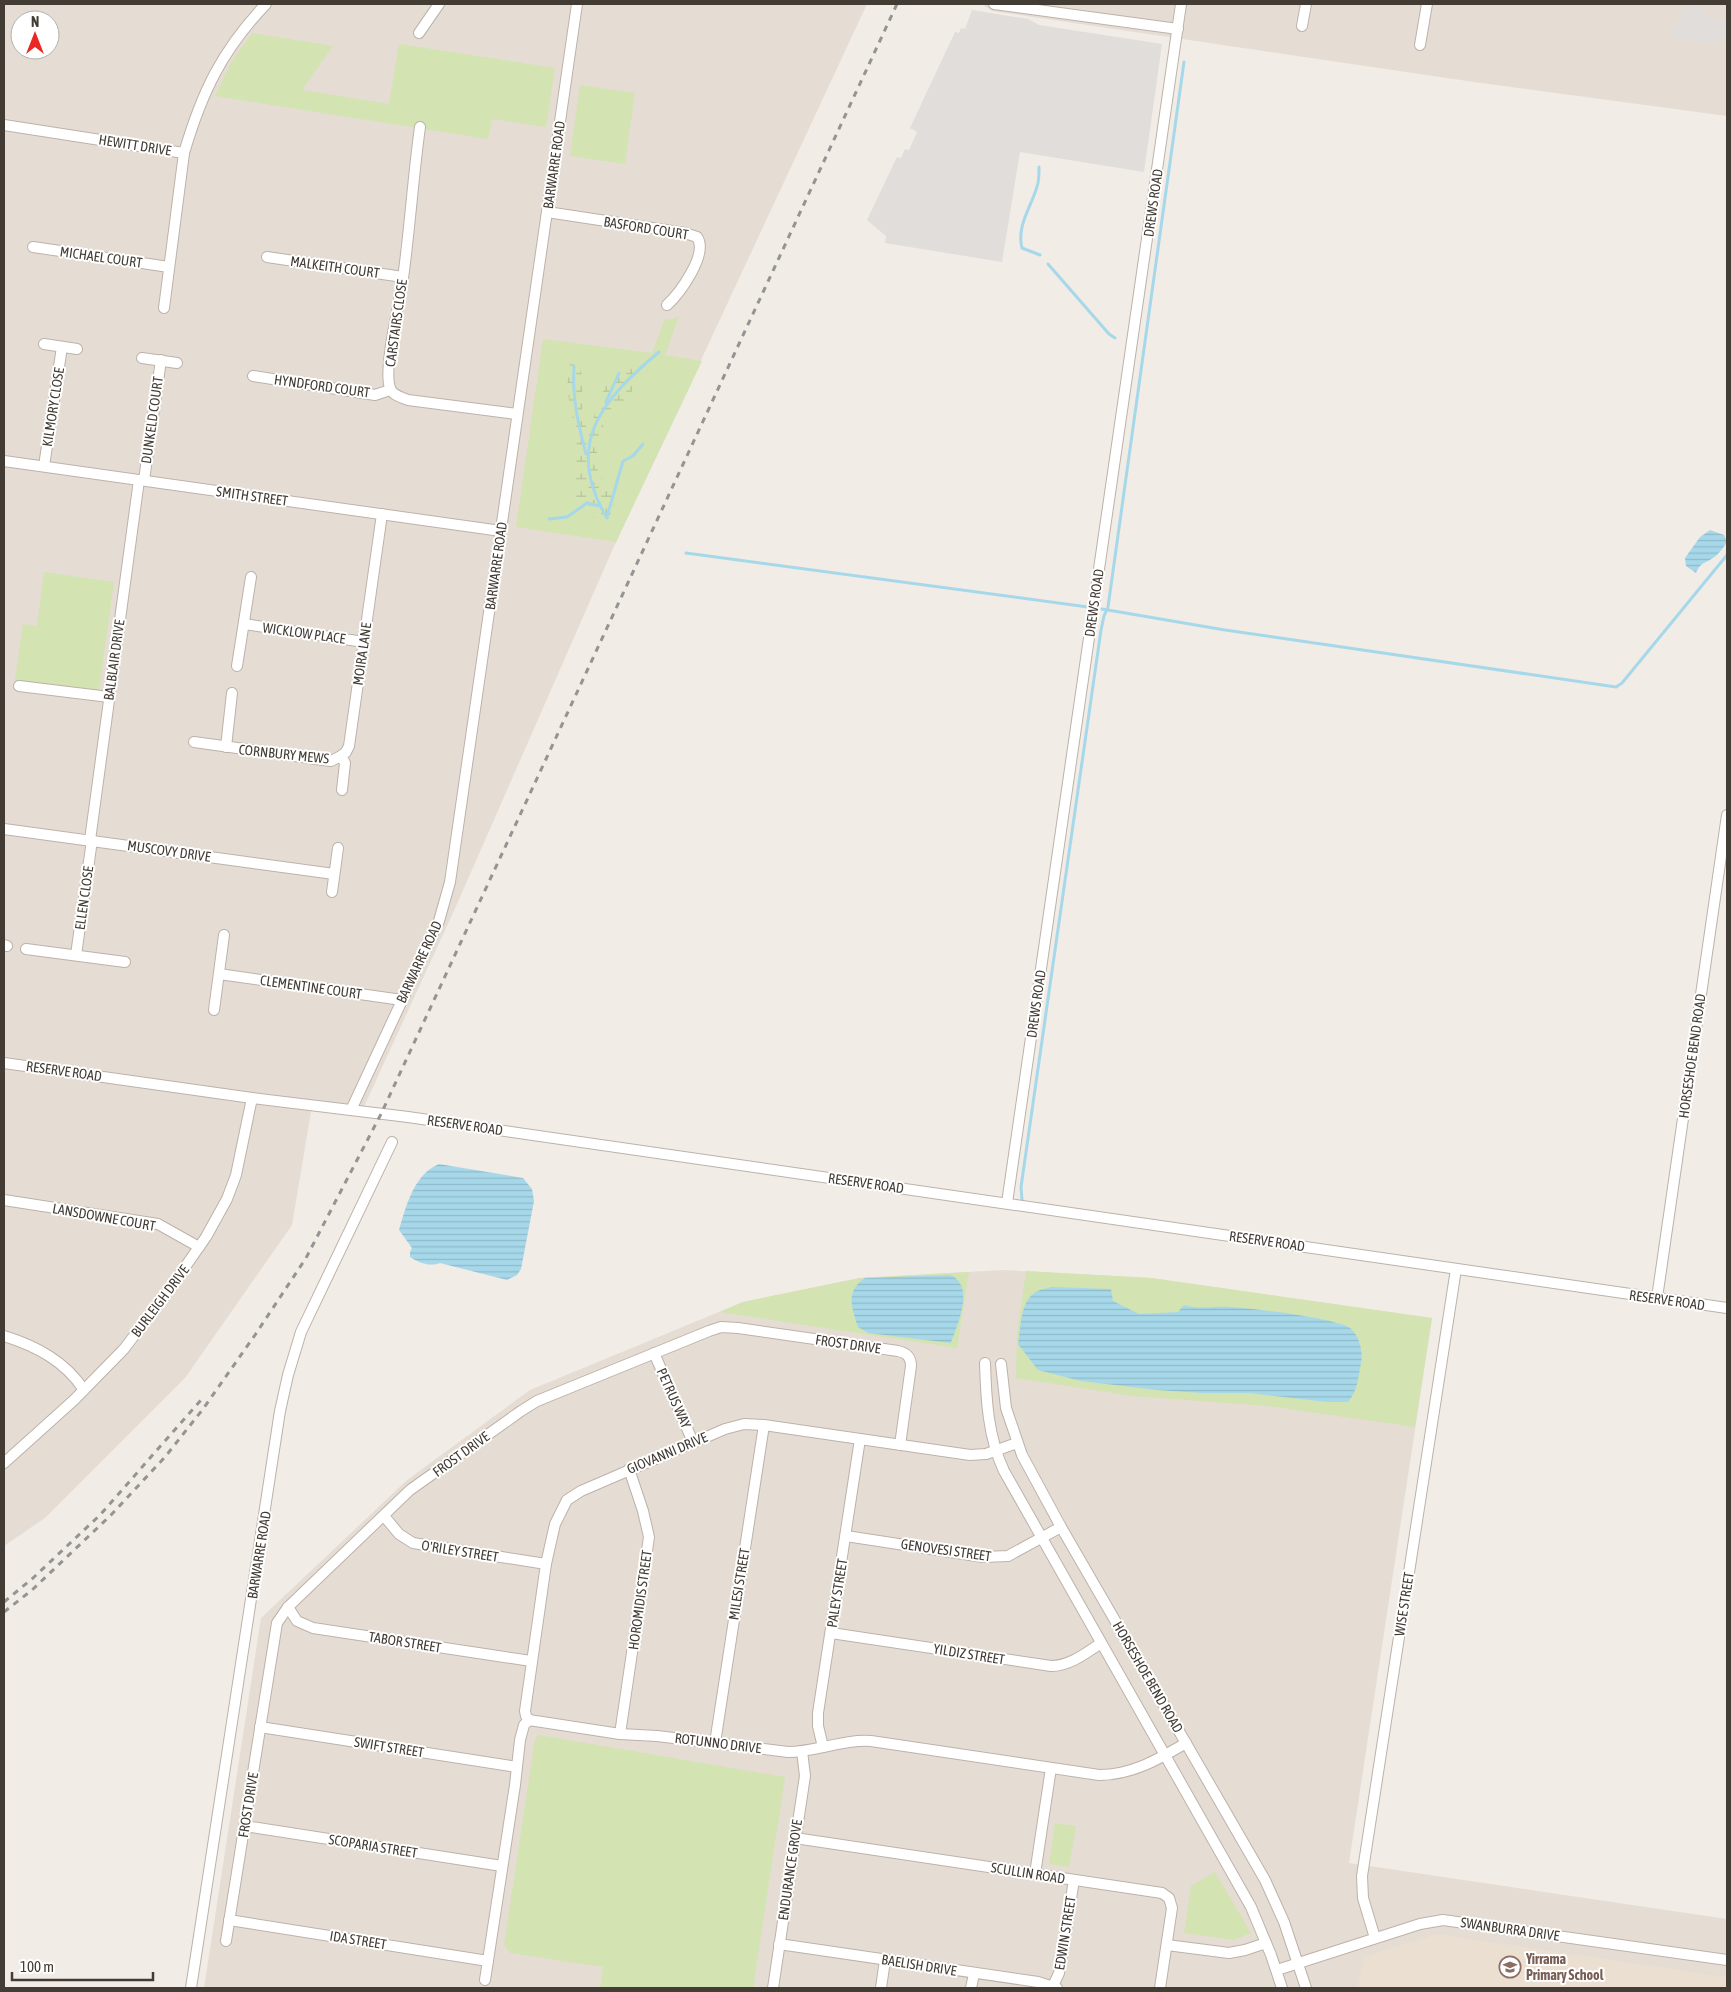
<svg xmlns="http://www.w3.org/2000/svg" width="1731" height="1992" viewBox="0 0 1731 1992" font-family="'Asap Condensed',sans-serif">
  <style>
    .residential { fill: #e5ddd4; fill-rule: evenodd }
    .education { fill: #eadfd0 }
    .green { fill: #d3e3b1 }
    .wetland { fill: url(#wetland-marsh) }
    .parking { fill: #e0ddda }
    .water { fill: url(#water-rules) }
    .lines { fill: none; stroke-linecap: round; stroke-linejoin: round }
    .stream { stroke: #a6d8ea; stroke-width: 3 }
    .minor-casing { stroke: #bcb2a9; stroke-width: 12 }
    .minor { stroke: #fff; stroke-width: 10 }
    .rail { stroke: #949494; stroke-width: 3; stroke-dasharray: 6 6; stroke-linecap: butt }
    .labels { text-anchor: middle; stroke-width: 4; stroke-linejoin: round; paint-order: stroke }
    .street-label { font-size: 14px; fill: #433c35; stroke: #fff }
    .education-label { font-size: 14px; font-weight: bold; fill: #785e54; stroke: #fff; text-anchor: start }
  </style>
  <defs>
    <pattern id="wetland-marsh" width="20" height="14" patternUnits="userSpaceOnUse" patternTransform="scale(1.25)"><rect width="20" height="14" fill="#d3e3b1"/><path d="M1 5h8M5 5V1M11 12h8M15 12V8" fill="none" stroke="#b6c499"/></pattern>
    <pattern id="water-rules" width="6" height="5" patternUnits="userSpaceOnUse" patternTransform="scale(1.25)"><rect width="6" height="5" fill="#a6d8ea"/><path d="M0 2.5h6" fill="none" stroke="#90bac9"/></pattern>
  </defs>
  <rect width="100%" height="100%" fill="#f1ece6"/>
  <!-- residential -->
  <g class="residential">
    <path d="M4,4H867L612,551L457,904L362,1111L312,1106L292,1225L185,1378L45,1518L4,1546ZM20,20H50V50H20Z"/>
    <polygon points="982,4 1727,4 1727,116 1474,82 992,11"/>
    <polygon points="1003,1270 1151,1278 1432,1318 1349,1863 1727,1919 1727,1988 204,1988 261,1618 407,1480 530,1390 743,1302 860,1278"/>
  </g>
  <!-- education -->
  <polygon class="education" points="1437,1934 1727,1977 1727,1988 1358,1988 1363,1957"/>
  <!-- green -->
  <g class="green">
    <polygon points="252,33 333,46 302,90 389,104 399,44 555,68 546,127 492,119 488,139 215,96 232,61"/>
    <polygon points="580,85 635,93 625,164 570,156"/>
    <polygon points="679,316 665,355 702,361 616,542 516,527 543,339 652,353 665,319 670,320"/>
    <polygon points="44,572 114,582 98,696 14,686 23,624 37,626"/>
    <polygon points="1026,1271 1151,1278 1432,1318 1415,1427 1268,1406 1132,1396 1016,1378 1017,1334"/>
    <polygon points="969,1272 957,1348 720,1312 743,1302 860,1278"/>
    <polygon points="539,1735 785,1777 753,1988 600,1988 603,1967 510,1953 504,1945 535,1739"/>
    <polygon points="1055,1823 1076,1826 1069,1867 1049,1864"/>
    <polygon points="1215,1872 1251,1933 1234,1940 1184,1933 1191,1886"/>
  </g>
  <!-- wetland -->
  <path class="wetland" d="M578,362C588,383 576,406 587,426L593,421L596,406L612,373L625,365L634,370L638,377C633,397 623,399 611,414C596,434 595,454 599,477L617,490L616,501L608,520L590,517C586,513 580,507 578,502C570,483 578,467 577,448C576,419 562,393 570,364Z"/>
  <!-- parking -->
  <g class="parking">
    <polygon points="1683,4 1699,4 1698,10 1706,12 1705,19 1727,18 1727,38 1711,44 1671,37 1673,29 1680,17"/>
    <polygon points="972,10 1028,19 1039,25 1162,44 1144,172 1020,152 1002,262 885,243 886,236 867,220 897,157 901,158 905,149 909,150 917,132 910,128 955,32 959,33 961,28 965,29"/>
  </g>
  <!-- water -->
  <g class="water">
    <path d="M1710,530L1724,535L1727,542C1723,548 1719,554 1713,558C1704,564 1701,562 1696,573L1686,566L1685,558L1700,537Z"/>
    <path d="M439,1164L523,1178L532,1189L534,1201L521,1269L517,1275L507,1280L440,1263C430,1267 419,1263 410,1257V1252L412,1248L399,1230C406,1206 414,1174 439,1164Z"/>
    <path d="M950,1275C976,1285 957,1326 951,1343L868,1333L858,1327C852,1308 845,1291 865,1278Z"/>
    <path d="M1051,1287L1111,1289L1113,1301L1139,1314L1178,1312L1184,1305C1199,1310 1214,1306 1229,1307C1251,1308 1335,1318 1350,1328C1360,1336 1363,1352 1361,1363C1358,1378 1358,1390 1348,1402H1327L1249,1393H1202L1157,1390L1081,1381L1038,1370L1018,1344C1021,1329 1020,1304 1033,1294C1037,1290 1045,1289 1051,1287Z"/>
  </g>
  <g class="lines">
    <!-- stream -->
    <g class="stream">
      <path d="M1039,167C1039,172 1039,178 1038,183C1033,205 1016,224 1022,248L1040,255"/>
      <polyline points="1048,264 1109,334 1115,338"/>
      <path d="M574,366C572,397 578,424 586,454"/>
      <polyline points="606,402 619,373"/>
      <polyline points="607,517 623,461 633,456 643,444"/>
      <path d="M607,518C563,444 602,400 659,352"/>
      <polyline points="549,519 567,517 587,503 599,506"/>
      <polyline points="686,553 1088,607"/>
      <polyline points="1102,609 1225,630 1616,687 1622,683 1727,555"/>
      <polyline points="1022,1200 1021,1187 1101,630 1104,616 1108,607 1184,62"/>
    </g>
    <!-- minor casing -->
    <g class="minor-casing">
      <g id="minor">
        <polyline points="994,4 1178,29"/>
        <polyline points="1302,26 1306,4"/>
        <polyline points="419,33 439,4"/>
        <polyline points="1420,45 1427,4"/>
        <path d="M4,125L184,153C202,92 222,50 266,4"/>
        <path d="M420,127C413,177 410,228 403,278C400,302 383,368 390,388C392,395 401,397 408,400L517,414"/>
        <path d="M547,212L685,233L697,237C709,254 679,294 667,305"/>
        <polyline points="33,247 169,267"/>
        <polyline points="267,257 403,277"/>
        <polyline points="164,308 184,153"/>
        <polyline points="44,344 77,349"/>
        <polyline points="142,358 177,363"/>
        <polyline points="253,376 375,395 390,390"/>
        <polyline points="4,461 501,531"/>
        <polyline points="44,466 62,347"/>
        <polyline points="144,480 161,360"/>
        <polyline points="244,624 364,642"/>
        <polyline points="237,666 251,577"/>
        <polyline points="19,686 109,697"/>
        <polyline points="194,742 323,760 331,761 341,756"/>
        <polyline points="226,747 232,693"/>
        <polyline points="342,790 345,763 341,756 346,752 349,746 382,514"/>
        <polyline points="4,829 334,874"/>
        <polyline points="90,840 139,480"/>
        <polyline points="332,892 338,848"/>
        <polyline points="4,945 7,946"/>
        <polyline points="26,949 125,962"/>
        <polyline points="76,955 92,840"/>
        <polyline points="219,974 402,1000"/>
        <polyline points="214,1010 224,935"/>
        <polyline points="4,1063 252,1098 408,1117 1727,1308"/>
        <polyline points="351,1110 439,921 450,882 577,4"/>
        <polyline points="4,1200 158,1224 199,1247"/>
        <polyline points="1007,1203 1181,4"/>
        <polyline points="1657,1298 1727,815"/>
        <path d="M4,1336C36,1346 65,1361 84,1390"/>
        <polyline points="654,1353 693,1442"/>
        <path d="M985,1363C986,1399 988,1437 1004,1471L1251,1907L1271,1955L1282,1988"/>
        <polyline points="1001,1364 1006,1408 1022,1455 1061,1527 1265,1880 1284,1922 1306,1988"/>
        <polyline points="4,1463 74,1400 124,1349 171,1287 206,1237 227,1199 236,1175 252,1098"/>
        <polyline points="384,1516 399,1534 413,1543 546,1564"/>
        <polyline points="846,1536 983,1557 1008,1556 1061,1527"/>
        <polyline points="288,1607 297,1621 313,1628 531,1661"/>
        <path d="M831,1633L1051,1666C1070,1666 1086,1653 1101,1643"/>
        <polyline points="529,1720 526,1716 525,1711 546,1564 555,1524 567,1500 581,1491 725,1429 744,1424 764,1425 970,1455 986,1454 1017,1443"/>
        <polyline points="260,1727 517,1767"/>
        <polyline points="620,1734 649,1537 643,1511 629,1469"/>
        <polyline points="715,1743 764,1425"/>
        <polyline points="823,1747 818,1726 818,1713 860,1439"/>
        <polyline points="245,1826 502,1866"/>
        <polyline points="795,1838 1162,1893 1169,1898 1172,1908 1160,1988"/>
        <polyline points="1035,1874 1051,1768"/>
        <polyline points="229,1920 488,1961"/>
        <polyline points="1375,1938 1363,1898 1362,1876 1456,1269"/>
        <path d="M226,1941L277,1623L288,1607L410,1490L521,1411L537,1401L709,1331L721,1327L738,1328L898,1351C907,1353 911,1357 911,1366L900,1445"/>
        <polyline points="779,1944 1038,1982 1057,1988"/>
        <polyline points="1167,1945 1229,1953 1245,1950 1266,1943"/>
        <polyline points="1277,1970 1420,1924 1443,1920 1727,1960"/>
        <path d="M485,1980L515,1785L520,1740L524,1725L529,1720L620,1734L657,1736L788,1752C816,1752 843,1739 871,1741L1099,1775C1132,1775 1159,1759 1186,1743"/>
        <polyline points="1053,1986 1059,1973 1074,1880"/>
        <polyline points="191,1988 280,1411 288,1375 301,1332 392,1142"/>
        <polyline points="773,1988 805,1776 802,1751"/>
        <polyline points="881,1988 885,1960"/>
        <polyline points="971,1988 974,1974"/>
      </g>
    </g>
    <!-- minor -->
    <use href="#minor" class="minor"/>
    <!-- rail -->
    <g class="rail">
      <polyline points="4,1602 33,1578 100,1515 201,1400"/>
      <polyline points="4,1612 32,1590 111,1515 165,1457 203,1409 255,1335 306,1258 381,1114 897,4"/>
    </g>
  </g>
  <!-- icons -->
  <defs>
    <g id="school-ring" transform="scale(1.125)"><circle r="9.5" fill="#fff" stroke="#8d6e63" stroke-width="1.5"/><path d="M0-5L7-2L0 1L-7-2ZM-4 1L0 2.5L4 1V4Q0 6-4 4Z" fill="#8d6e63"/></g>
  </defs>
  <g fill-rule="evenodd">
    <use href="#school-ring" x="1510" y="1967"/>
  </g>
  <g class="labels">
    <!-- street labels -->
    <g class="street-label">
      <text transform="translate(135 145) rotate(9)" y="5">HEWITT DRIVE</text>
      <text transform="translate(554 165) rotate(-82)" y="5">BARWARRE ROAD</text>
      <text transform="translate(1153 203) rotate(-82)" y="5">DREWS ROAD</text>
      <text transform="translate(646 228) rotate(9)" y="5">BASFORD COURT</text>
      <text transform="translate(101 257) rotate(8)" y="5">MICHAEL COURT</text>
      <text transform="translate(335 267) rotate(8)" y="5">MALKEITH COURT</text>
      <text transform="translate(396 323) rotate(-82)" y="5">CARSTAIRS CLOSE</text>
      <text transform="translate(322 386) rotate(8)" y="5">HYNDFORD COURT</text>
      <text transform="translate(53 407) rotate(-81)" y="5">KILMORY CLOSE</text>
      <text transform="translate(152 420) rotate(-82)" y="5">DUNKELD COURT</text>
      <text transform="translate(252 496) rotate(8)" y="5">SMITH STREET</text>
      <text transform="translate(496 566) rotate(-82)" y="5">BARWARRE ROAD</text>
      <text transform="translate(1094 603) rotate(-82)" y="5">DREWS ROAD</text>
      <text transform="translate(304 633) rotate(8)" y="5">WICKLOW PLACE</text>
      <text transform="translate(362 654) rotate(-82)" y="5">MOIRA LANE</text>
      <text transform="translate(114 660) rotate(-82)" y="5">BALBLAIR DRIVE</text>
      <text transform="translate(284 754) rotate(6)" y="5">CORNBURY MEWS</text>
      <text transform="translate(169 851) rotate(8)" y="5">MUSCOVY DRIVE</text>
      <text transform="translate(84 898) rotate(-82)" y="5">ELLEN CLOSE</text>
      <text transform="translate(419 962) rotate(-65)" y="5">BARWARRE ROAD</text>
      <text transform="translate(311 987) rotate(8)" y="5">CLEMENTINE COURT</text>
      <text transform="translate(1036 1004) rotate(-82)" y="5">DREWS ROAD</text>
      <text transform="translate(1692 1056) rotate(-82)" y="5">HORSESHOE BEND ROAD</text>
      <text transform="translate(64 1071) rotate(8)" y="5">RESERVE ROAD</text>
      <text transform="translate(465 1125) rotate(8)" y="5">RESERVE ROAD</text>
      <text transform="translate(866 1183) rotate(8)" y="5">RESERVE ROAD</text>
      <text transform="translate(104 1217) rotate(10)" y="5">LANSDOWNE COURT</text>
      <text transform="translate(1267 1241) rotate(8)" y="5">RESERVE ROAD</text>
      <text transform="translate(1667 1300) rotate(8)" y="5">RESERVE ROAD</text>
      <text transform="translate(160 1301) rotate(-53)" y="5">BURLEIGH DRIVE</text>
      <text transform="translate(848 1344) rotate(8)" y="5">FROST DRIVE</text>
      <text transform="translate(674 1398) rotate(66)" y="5">PETRUS WAY</text>
      <text transform="translate(667 1453) rotate(-23)" y="5">GIOVANNI DRIVE</text>
      <text transform="translate(461 1454) rotate(-36)" y="5">FROST DRIVE</text>
      <text transform="translate(946 1550) rotate(8)" y="5">GENOVESI STREET</text>
      <text transform="translate(460 1551) rotate(9)" y="5">O'RILEY STREET</text>
      <text transform="translate(259 1555) rotate(-81)" y="5">BARWARRE ROAD</text>
      <text transform="translate(739 1584) rotate(-81)" y="5">MILESI STREET</text>
      <text transform="translate(837 1593) rotate(-81)" y="5">PALEY STREET</text>
      <text transform="translate(640 1600) rotate(-82)" y="5">HOROMIDIS STREET</text>
      <text transform="translate(1404 1604) rotate(-81)" y="5">WISE STREET</text>
      <text transform="translate(405 1642) rotate(9)" y="5">TABOR STREET</text>
      <text transform="translate(969 1654) rotate(9)" y="5">YILDIZ STREET</text>
      <text transform="translate(1148 1677) rotate(60)" y="5">HORSESHOE BEND ROAD</text>
      <text transform="translate(718 1743) rotate(7)" y="5">ROTUNNO DRIVE</text>
      <text transform="translate(389 1747) rotate(9)" y="5">SWIFT STREET</text>
      <text transform="translate(248 1805) rotate(-81)" y="5">FROST DRIVE</text>
      <text transform="translate(373 1846) rotate(9)" y="5">SCOPARIA STREET</text>
      <text transform="translate(790 1870) rotate(-82)" y="5">ENDURANCE GROVE</text>
      <text transform="translate(1028 1873) rotate(9)" y="5">SCULLIN ROAD</text>
      <text transform="translate(1510 1929) rotate(8)" y="5">SWANBURRA DRIVE</text>
      <text transform="translate(1065 1933) rotate(-81)" y="5">EDWIN STREET</text>
      <text transform="translate(358 1940) rotate(9)" y="5">IDA STREET</text>
      <text transform="translate(919 1965) rotate(9)" y="5">BAELISH DRIVE</text>
    </g>
    <!-- education labels -->
    <g class="education-label">
      <text x="1526" y="1964">Yirrama<tspan x="1526" dy="16">Primary School</tspan></text>
    </g>
  </g>
  <!-- border -->
  <rect width="1731" height="1992" fill="none" stroke="#433c35" stroke-width="10"/>
  <!-- north arrow -->
  <g transform="translate(35 35)"><circle r="24" fill="#ffffff" stroke="#b4b1ae"/>
  <path d="M0-4L9 19L0 12L-9 19Z" fill="#ea2724"/>
  <text y="-8" font-size="14" font-weight="bold" text-anchor="middle" fill="#433c35">N</text>
  </g>
  <!-- scale -->
  <path d="M12 1972v8h141v-8" fill="none" stroke="#433c35" stroke-width="2.5"/>
  <text x="20" y="1972" font-size="15" fill="#433c35" stroke="#ffffff" stroke-width="4" paint-order="stroke">100 m</text>
</svg>
